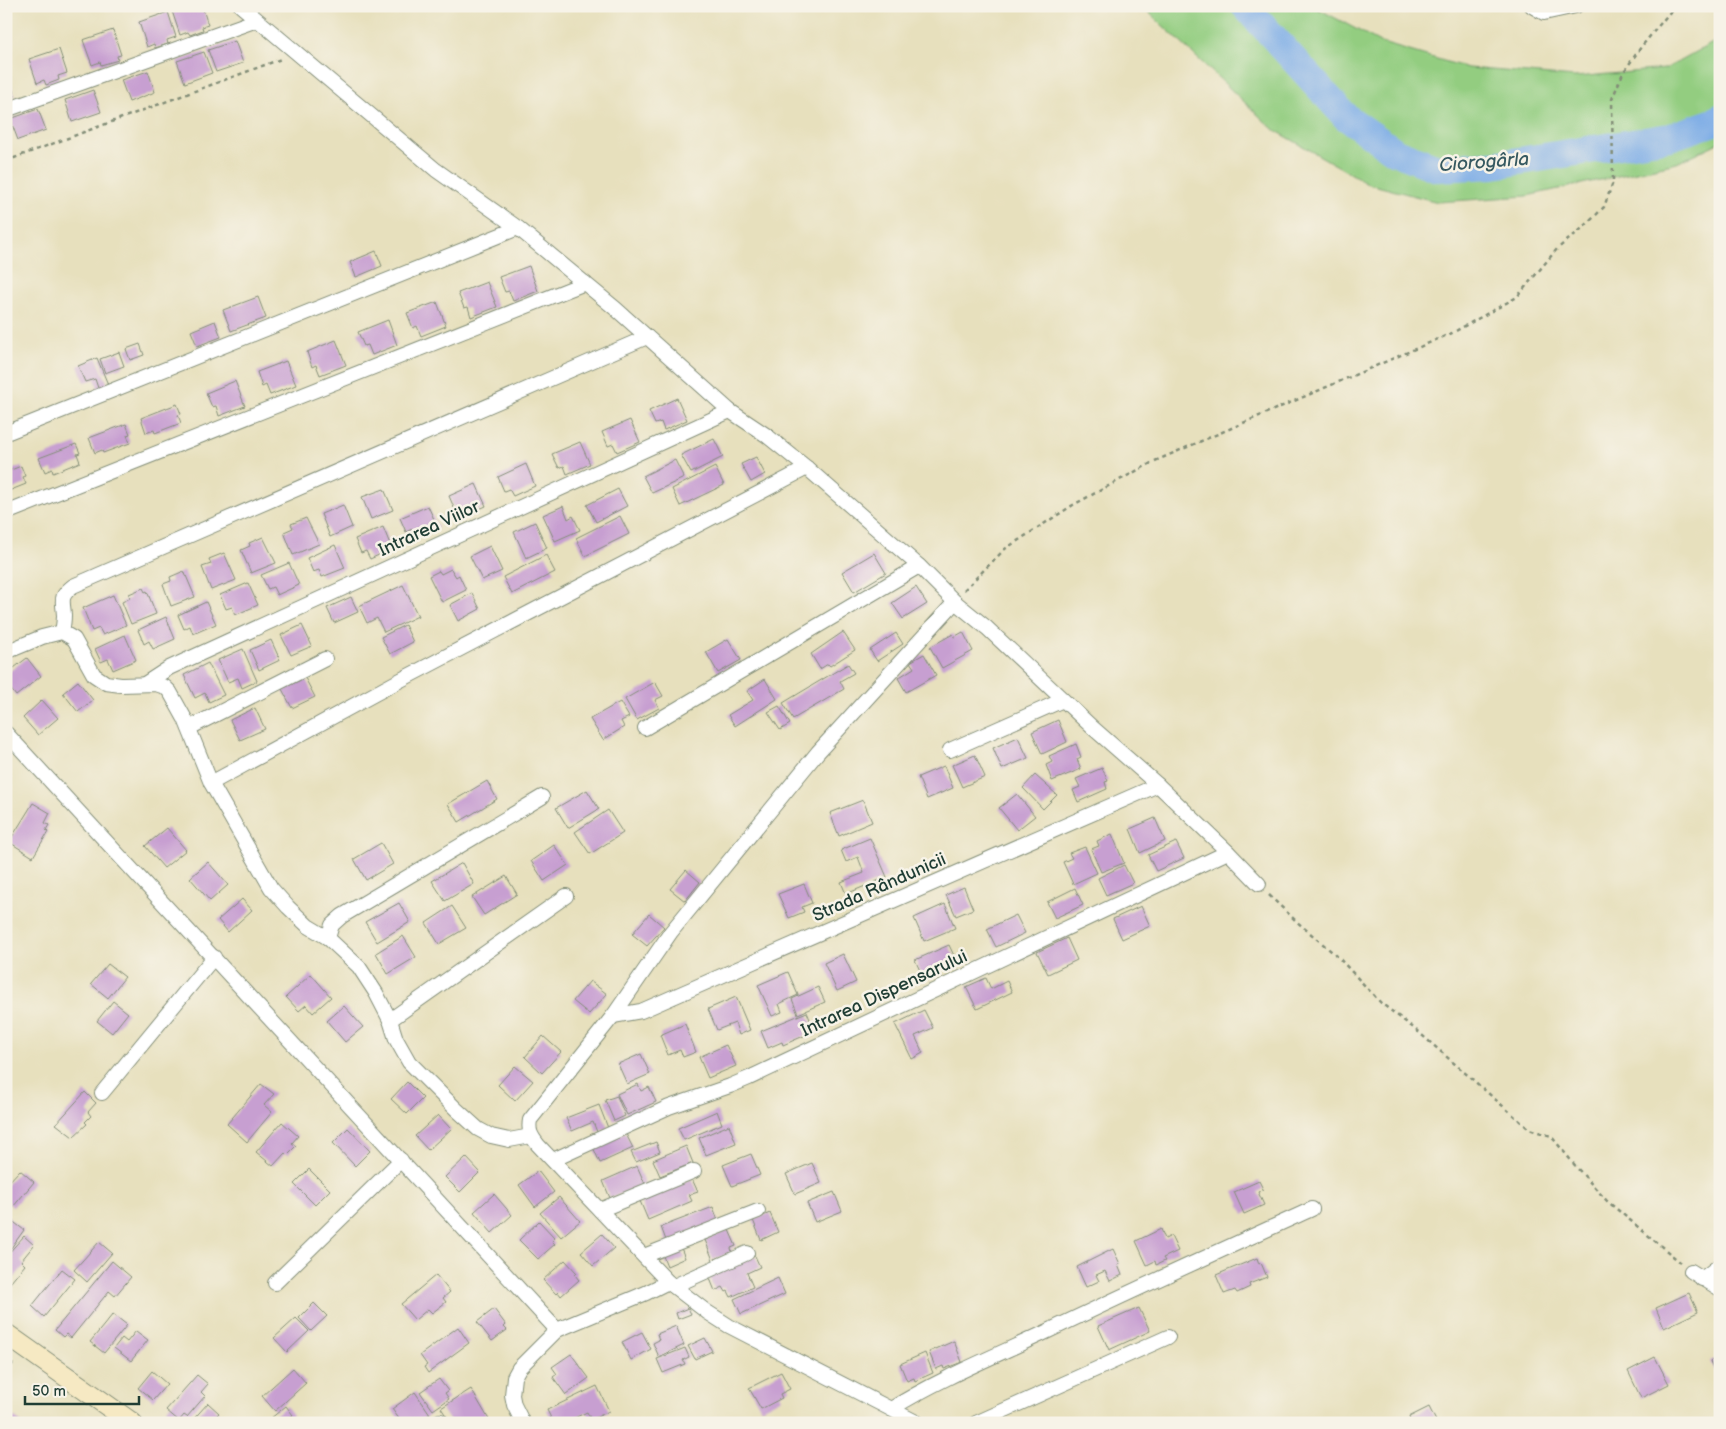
<svg xmlns="http://www.w3.org/2000/svg" width="1726" height="1429" viewBox="0 0 1726 1429" font-family="'Balsamiq Sans',sans-serif">
  <style>
    .green { fill: #93cd80; stroke: #59855a }
    .lines { fill: none; stroke-linecap: round; stroke-linejoin: round }
    .river { stroke: #7bace6; stroke-width: 28 }
    .building { fill: #c79fd1 }
    .minor-casing { stroke: #838e78; stroke-width: 16 }
    .secondary-casing { stroke: #838e78; stroke-width: 22 }
    .path { stroke: #838e78; stroke-width: 2.5; stroke-dasharray: 4 4; stroke-linecap: butt }
    .minor { stroke: #fff; stroke-width: 14 }
    .secondary { stroke: #f6e9c3; stroke-width: 20 }
    .labels { text-anchor: middle; stroke-width: 5; stroke-linejoin: round; paint-order: stroke }
    .street-label { font-size: 18px; fill: #1f3d34; stroke: #f7f3e8 }
    .water-label { font-size: 19px; font-style: italic; fill: #365960; stroke: #f7f3e8 }
  </style>
  <rect width="100%" height="100%" fill="#f7f3e8"/>
  <filter id="ink" filterUnits="userSpaceOnUse"><feTurbulence type="fractalNoise" baseFrequency=".02" numOctaves="2"/><feDisplacementMap in="SourceGraphic" scale="10" xChannelSelector="R" yChannelSelector="G"/><feConvolveMatrix kernelMatrix="1 2 1 2 8 2 1 2 1" color-interpolation-filters="sRGB"/></filter>
  <filter id="wash" filterUnits="userSpaceOnUse"><feTurbulence type="fractalNoise" baseFrequency=".0096" numOctaves="4" result="noise"/><feDisplacementMap in="SourceGraphic" scale="20" xChannelSelector="R" yChannelSelector="G"/><feGaussianBlur stdDeviation="1.12" result="paint"/><feColorMatrix in="noise" values="0 0 0 0 0 0 0 0 0 0 0 0 0 0 0 0 0 1.4 0 .05"/><feComposite in="paint" operator="in"/></filter>
  <g filter="url(#wash)">
    <rect width="100%" height="100%" fill="#e7e0bd"/>
    <!-- green -->
    <polygon class="green" points="1142,6 1313,6 1382,43 1468,68 1575,77 1665,69 1720,39 1720,142 1677,163 1527,196 1438,202 1369,184 1273,129"/>
    <g class="lines">
      <!-- river -->
      <polyline class="river" points="1245,6 1346,117 1396,152 1437,168 1494,165 1670,137 1714,122 1720,118"/>
    </g>
    <g id="blocks">
      <!-- building -->
      <g class="building">
        <polygon points="186,6 202,6 208,25 202,27 203,30 190,35 188,32 180,35 172,11"/>
        <polygon points="168,12 176,37 167,40 168,44 155,48 154,44 147,47 139,22"/>
        <polygon points="113,30 121,55 117,56 118,60 101,65 100,62 92,65 83,40"/>
        <polygon points="235,41 243,63 216,72 208,50"/>
        <polygon points="59,49 67,73 58,76 59,80 46,85 44,80 37,83 29,59"/>
        <polygon points="204,52 212,73 185,83 177,61"/>
        <polygon points="148,71 155,92 129,102 121,80"/>
        <polygon points="6,72 15,96 6,99"/>
        <polygon points="93,90 101,112 72,122 65,100"/>
        <polygon points="38,109 46,130 18,140 10,119"/>
        <polygon points="376,251 382,266 356,277 350,262"/>
        <polygon points="529,266 538,291 513,301 509,291 505,292 499,277"/>
        <polygon points="487,282 497,307 471,317 468,307 464,308 458,293"/>
        <polygon points="258,297 266,318 231,331 223,310"/>
        <polygon points="437,302 446,326 421,336 417,326 413,328 407,313"/>
        <polygon points="388,320 397,345 372,355 368,345 364,346 358,332"/>
        <polygon points="215,321 221,337 197,346 191,331"/>
        <polygon points="336,340 346,365 320,375 316,365 312,367 307,352"/>
        <polygon points="140,344 144,355 130,360 126,349"/>
        <polygon points="119,352 124,366 105,373 100,359"/>
        <polygon points="97,358 109,387 99,391 95,379 85,382 78,366"/>
        <polygon points="286,361 296,385 270,395 266,385 262,387 257,372"/>
        <polygon points="235,381 245,406 219,416 216,406 212,407 206,393"/>
        <polygon points="677,398 687,420 664,430 661,422 655,424 649,411"/>
        <polygon points="177,404 181,414 178,415 181,423 155,433 154,430 146,433 141,418"/>
        <polygon points="630,420 640,442 617,452 613,444 608,446 602,432"/>
        <polygon points="126,424 130,434 127,435 130,443 103,453 102,450 95,453 89,438"/>
        <polygon points="714,439 723,457 691,473 681,455"/>
        <polygon points="580,442 590,464 567,474 564,466 559,468 552,454"/>
        <polygon points="76,444 80,453 77,454 80,462 53,473 52,469 45,472 39,458"/>
        <polygon points="756,457 765,474 751,482 741,464"/>
        <polygon points="675,460 684,478 652,493 643,476"/>
        <polygon points="526,464 535,486 513,496 509,489 504,491 498,477"/>
        <polygon points="21,466 25,476 23,477 26,484 6,492 6,472"/>
        <polygon points="715,467 724,485 680,506 672,489"/>
        <polygon points="476,484 486,506 464,516 460,508 455,510 449,496"/>
        <polygon points="384,489 393,510 371,519 362,497"/>
        <polygon points="618,489 627,506 596,522 587,505"/>
        <polygon points="343,505 352,527 330,537 321,514"/>
        <polygon points="428,506 438,528 415,537 412,529 406,532 400,518"/>
        <polygon points="563,506 568,519 573,516 580,530 555,541 543,515"/>
        <polygon points="620,516 629,534 585,556 576,538"/>
        <polygon points="306,518 319,544 293,555 284,532 293,528 291,524"/>
        <polygon points="535,522 547,548 526,558 514,532"/>
        <polygon points="383,527 392,549 370,559 366,551 361,553 355,539"/>
        <polygon points="263,537 276,563 251,573 241,550 250,546 249,543"/>
        <polygon points="335,545 345,568 322,577 319,570 313,572 307,558"/>
        <polygon points="490,546 502,571 482,580 470,556"/>
        <polygon points="224,553 236,580 211,590 202,567 211,564 209,559"/>
        <polygon points="874,553 886,573 854,592 842,572"/>
        <polygon points="546,555 555,572 512,594 503,577"/>
        <polygon points="289,563 299,585 277,595 273,587 268,589 261,575"/>
        <polygon points="451,569 456,577 459,575 466,590 442,602 429,576 439,571 441,574"/>
        <polygon points="184,571 195,597 171,606 163,584 171,581 170,577"/>
        <polygon points="248,583 258,605 235,615 232,607 226,609 220,595"/>
        <polygon points="403,585 418,616 384,632 377,618 367,623 359,606"/>
        <polygon points="916,587 927,604 903,619 892,603"/>
        <polygon points="143,588 145,592 147,591 156,614 131,624 122,602 130,598 129,594"/>
        <polygon points="472,593 480,609 458,621 450,605"/>
        <polygon points="113,595 126,625 103,635 99,628 92,631 83,608"/>
        <polygon points="351,597 358,612 334,623 327,608"/>
        <polygon points="206,602 216,624 193,634 190,626 184,629 178,615"/>
        <polygon points="166,617 175,639 153,649 149,641 144,644 138,630"/>
        <polygon points="302,625 312,646 291,655 281,635"/>
        <polygon points="405,625 413,642 390,654 381,637"/>
        <polygon points="6,627 11,637 6,639"/>
        <polygon points="843,632 855,650 830,666 828,664 820,669 811,654"/>
        <polygon points="963,632 973,651 942,668 930,647 953,634 954,637"/>
        <polygon points="896,633 903,644 877,661 870,650"/>
        <polygon points="125,635 136,660 113,670 108,659 101,662 95,649"/>
        <polygon points="728,639 741,660 718,673 706,652"/>
        <polygon points="271,640 280,660 259,670 250,650"/>
        <polygon points="243,649 257,681 242,688 238,678 228,682 218,660"/>
        <polygon points="924,654 936,675 906,692 898,678 914,668 910,662"/>
        <polygon points="27,658 41,676 16,696 6,683 6,674"/>
        <polygon points="208,663 224,695 209,702 205,693 195,698 184,675"/>
        <polygon points="848,664 854,673 840,681 844,689 793,719 783,703"/>
        <polygon points="305,678 315,697 292,708 282,689"/>
        <polygon points="765,679 777,699 735,726 728,715 753,700 747,691"/>
        <polygon points="78,681 93,700 78,712 63,693"/>
        <polygon points="655,682 663,696 655,700 659,708 637,720 625,699"/>
        <polygon points="42,700 58,718 38,735 23,718"/>
        <polygon points="620,702 629,717 621,721 624,727 603,740 590,719"/>
        <polygon points="779,706 790,724 780,730 768,712"/>
        <polygon points="255,708 265,729 240,740 230,720"/>
        <polygon points="1058,720 1067,742 1042,754 1032,732"/>
        <polygon points="1018,737 1028,758 1002,769 993,748"/>
        <polygon points="1076,744 1081,757 1077,759 1081,769 1052,781 1046,765 1052,762 1049,756"/>
        <polygon points="975,755 985,777 962,787 952,765"/>
        <polygon points="944,766 953,788 927,799 918,777"/>
        <polygon points="1102,768 1108,781 1105,782 1107,789 1078,802 1073,790 1080,787 1076,779"/>
        <polygon points="1035,775 1057,795 1043,809 1023,788"/>
        <polygon points="487,781 497,799 459,822 448,804"/>
        <polygon points="587,790 599,809 568,828 556,808"/>
        <polygon points="1017,794 1035,816 1017,830 999,808"/>
        <polygon points="863,800 872,822 839,836 830,813"/>
        <polygon points="33,803 50,813 45,823 49,825 46,830 48,832 33,857 9,842"/>
        <polygon points="608,810 623,833 590,854 575,832"/>
        <polygon points="1155,818 1165,841 1140,853 1130,829"/>
        <polygon points="167,828 186,850 164,868 145,846"/>
        <polygon points="1112,834 1124,863 1101,872 1091,849 1099,846 1097,841"/>
        <polygon points="870,838 887,877 846,894 841,882 864,873 858,857 846,862 841,850"/>
        <polygon points="1176,842 1184,858 1156,871 1148,855"/>
        <polygon points="381,843 393,864 366,880 354,859"/>
        <polygon points="554,845 568,865 544,881 531,861"/>
        <polygon points="1085,847 1097,873 1073,884 1063,862 1072,858 1069,853"/>
        <polygon points="208,862 228,885 210,901 190,878"/>
        <polygon points="462,863 474,884 445,901 432,881"/>
        <polygon points="1124,865 1133,883 1106,895 1098,878"/>
        <polygon points="686,870 700,882 685,901 670,889"/>
        <polygon points="506,876 517,894 484,915 472,897"/>
        <polygon points="804,884 812,903 802,907 804,912 789,918 778,894"/>
        <polygon points="964,887 973,909 956,916 946,895"/>
        <polygon points="1075,888 1083,905 1055,918 1047,902"/>
        <polygon points="242,899 252,910 228,932 218,920"/>
        <polygon points="399,903 410,922 377,942 365,922"/>
        <polygon points="945,904 955,928 924,941 914,918"/>
        <polygon points="452,906 466,928 439,944 426,923"/>
        <polygon points="1141,906 1150,926 1122,939 1113,919"/>
        <polygon points="649,914 664,927 647,946 632,934"/>
        <polygon points="1016,915 1025,933 996,947 987,929"/>
        <polygon points="403,936 416,957 388,974 376,953"/>
        <polygon points="1067,938 1077,960 1048,974 1037,952"/>
        <polygon points="949,945 957,962 923,977 915,960"/>
        <polygon points="843,954 856,982 837,991 824,963"/>
        <polygon points="108,964 125,977 108,998 91,984"/>
        <polygon points="788,972 798,995 779,1004 782,1012 772,1016 758,985"/>
        <polygon points="311,974 331,997 313,1013 306,1005 299,1011 286,997"/>
        <polygon points="986,978 991,989 1007,981 1012,992 977,1009 966,987"/>
        <polygon points="590,981 607,994 589,1014 573,1001"/>
        <polygon points="818,987 825,1002 798,1014 792,999"/>
        <polygon points="736,997 750,1030 739,1035 735,1023 717,1030 708,1009"/>
        <polygon points="113,1001 128,1013 112,1033 97,1021"/>
        <polygon points="344,1006 363,1027 345,1042 327,1021"/>
        <polygon points="924,1010 933,1028 915,1036 923,1053 912,1059 895,1024"/>
        <polygon points="807,1012 813,1027 805,1030 806,1035 783,1045 782,1042 768,1048 761,1031"/>
        <polygon points="685,1024 696,1052 683,1057 680,1050 668,1055 660,1035"/>
        <polygon points="543,1036 561,1052 542,1073 525,1057"/>
        <polygon points="726,1045 736,1066 708,1078 699,1057"/>
        <polygon points="641,1054 650,1074 627,1084 618,1064"/>
        <polygon points="515,1066 533,1081 515,1101 498,1085"/>
        <polygon points="407,1082 423,1098 407,1114 391,1099"/>
        <polygon points="261,1084 274,1094 264,1105 272,1112 247,1142 227,1124"/>
        <polygon points="638,1084 641,1091 649,1087 656,1102 627,1115 617,1094"/>
        <polygon points="85,1092 96,1103 88,1112 91,1116 85,1122 87,1124 73,1137 56,1124"/>
        <polygon points="617,1096 625,1116 614,1121 605,1100"/>
        <polygon points="599,1105 608,1128 597,1132 593,1122 572,1131 566,1118"/>
        <polygon points="717,1111 722,1124 684,1140 678,1128"/>
        <polygon points="438,1115 451,1129 428,1150 415,1136"/>
        <polygon points="282,1122 298,1136 292,1143 296,1146 287,1155 285,1153 273,1166 256,1152"/>
        <polygon points="729,1125 736,1143 706,1155 699,1138"/>
        <polygon points="348,1128 370,1151 355,1166 333,1143"/>
        <polygon points="625,1132 633,1148 600,1163 593,1147"/>
        <polygon points="656,1142 660,1152 636,1162 631,1152"/>
        <polygon points="686,1146 693,1163 660,1176 653,1160"/>
        <polygon points="751,1154 760,1175 732,1186 723,1165"/>
        <polygon points="466,1157 480,1172 460,1192 445,1177"/>
        <polygon points="812,1163 821,1183 795,1194 786,1174"/>
        <polygon points="637,1166 645,1184 610,1198 603,1181"/>
        <polygon points="309,1169 330,1190 315,1205 294,1184"/>
        <polygon points="20,1170 34,1182 13,1207 6,1201 6,1185"/>
        <polygon points="538,1171 554,1192 535,1207 519,1185"/>
        <polygon points="692,1179 698,1192 689,1195 692,1201 648,1220 640,1201"/>
        <polygon points="1259,1181 1263,1189 1258,1192 1264,1205 1244,1214 1234,1192"/>
        <polygon points="834,1192 842,1211 815,1222 807,1203"/>
        <polygon points="494,1194 512,1215 492,1233 474,1212"/>
        <polygon points="559,1197 580,1221 561,1237 540,1213"/>
        <polygon points="713,1207 719,1223 667,1243 661,1227"/>
        <polygon points="770,1213 778,1232 761,1240 753,1220"/>
        <polygon points="6,1216 24,1230 11,1248 6,1244"/>
        <polygon points="539,1221 555,1238 552,1241 555,1244 538,1259 519,1240"/>
        <polygon points="1161,1229 1165,1239 1171,1236 1178,1251 1163,1258 1165,1261 1156,1265 1155,1261 1147,1265 1136,1241"/>
        <polygon points="729,1230 736,1246 731,1248 732,1252 713,1260 705,1240"/>
        <polygon points="602,1234 614,1248 593,1266 581,1252"/>
        <polygon points="24,1236 34,1245 21,1261 25,1265 6,1288 6,1256"/>
        <polygon points="99,1242 112,1253 87,1282 74,1270"/>
        <polygon points="681,1248 685,1258 667,1266 663,1256"/>
        <polygon points="1113,1249 1120,1264 1118,1265 1122,1275 1110,1281 1105,1271 1096,1275 1099,1281 1086,1287 1077,1267"/>
        <polygon points="755,1256 760,1267 747,1273 753,1287 731,1297 728,1291 726,1292 723,1287 715,1291 709,1276"/>
        <polygon points="1257,1258 1259,1264 1261,1263 1267,1277 1249,1284 1250,1287 1237,1293 1235,1290 1224,1294 1216,1275"/>
        <polygon points="565,1260 577,1273 575,1275 579,1280 561,1296 558,1292 556,1294 543,1280"/>
        <polygon points="112,1261 131,1277 115,1296 109,1291 71,1338 66,1334 63,1337 55,1330"/>
        <polygon points="62,1269 75,1279 44,1317 32,1306"/>
        <polygon points="436,1275 450,1292 443,1298 446,1302 432,1313 428,1309 415,1320 401,1304"/>
        <polygon points="778,1278 785,1294 741,1314 734,1299"/>
        <polygon points="1689,1293 1698,1312 1664,1328 1656,1308"/>
        <polygon points="314,1303 327,1316 311,1331 299,1318"/>
        <polygon points="688,1308 691,1314 678,1319 676,1313"/>
        <polygon points="1139,1308 1150,1331 1109,1350 1098,1326"/>
        <polygon points="494,1309 506,1325 504,1327 507,1330 492,1341 477,1322"/>
        <polygon points="113,1314 127,1325 104,1353 90,1342"/>
        <polygon points="296,1318 309,1331 287,1352 274,1338"/>
        <polygon points="676,1326 684,1345 659,1357 653,1343 659,1340 657,1334"/>
        <polygon points="458,1327 469,1343 428,1373 424,1367 427,1365 420,1355"/>
        <polygon points="136,1331 148,1340 131,1361 114,1348 122,1338 127,1342"/>
        <polygon points="642,1332 651,1349 631,1360 622,1342"/>
        <polygon points="705,1338 712,1351 695,1359 688,1346"/>
        <polygon points="954,1341 962,1362 944,1369 943,1366 936,1369 929,1352"/>
        <polygon points="685,1348 689,1357 683,1360 685,1364 663,1373 657,1359"/>
        <polygon points="925,1353 933,1373 915,1381 914,1378 907,1381 900,1364"/>
        <polygon points="571,1354 589,1378 566,1395 553,1377 557,1374 552,1367"/>
        <polygon points="1655,1357 1669,1384 1641,1398 1628,1371"/>
        <polygon points="1720,1357 1720,1384 1710,1361"/>
        <polygon points="293,1368 306,1383 275,1411 262,1396"/>
        <polygon points="152,1371 167,1384 153,1400 138,1388"/>
        <polygon points="781,1372 790,1389 780,1394 782,1398 761,1409 749,1388"/>
        <polygon points="197,1375 208,1384 201,1392 205,1396 187,1417 184,1415 179,1421 166,1410"/>
        <polygon points="439,1379 448,1391 445,1393 449,1399 433,1410 420,1392"/>
        <polygon points="597,1386 609,1411 591,1420 587,1412 564,1423 561,1423 559,1419 553,1422 547,1410"/>
        <polygon points="471,1389 491,1423 451,1423 441,1408"/>
        <polygon points="415,1392 430,1414 418,1423 402,1423 392,1409"/>
        <polygon points="208,1403 219,1413 210,1423 190,1423"/>
        <polygon points="286,1406 293,1415 283,1423 265,1423"/>
        <polygon points="1429,1407 1437,1423 1411,1423 1409,1417"/>
        <polygon points="8,1413 22,1423 6,1423"/>
      </g>
    </g>
  </g>
  <g filter="url(#ink)">
    <use href="#blocks" fill-opacity="0" stroke="#838e78" stroke-width="1"/>
    <g class="lines">
      <!-- minor casing -->
      <g class="minor-casing">
        <g id="minor">
          <polyline points="241,6 436,170 518,228 616,309 730,411 766,435 807,468 919,566 955,602 987,628 1093,728 1158,785 1228,852 1259,884"/>
          <polyline points="1532,6 1544,13 1576,6"/>
          <polyline points="6,110 257,20"/>
          <polyline points="6,433 518,228"/>
          <polyline points="6,513 585,283"/>
          <path d="M62,632C63,627 64,621 64,615C63,600 59,597 73,586L647,337"/>
          <polyline points="6,652 42,637 62,632 74,639 94,675 106,683 121,685 156,684 165,687 170,692 185,719 211,783 271,888 288,907 308,926 328,938 359,967 376,993 390,1020 396,1039 409,1062 456,1109 478,1129 491,1136 509,1140 531,1136"/>
          <polyline points="146,683 169,668 730,411"/>
          <polyline points="189,728 325,659"/>
          <polyline points="645,728 919,566"/>
          <polyline points="6,733 557,1330"/>
          <polyline points="950,750 1063,700"/>
          <polyline points="211,783 393,684 807,468"/>
          <polyline points="328,938 332,925 342,916 542,797"/>
          <polyline points="613,1016 641,1011 1158,785"/>
          <polyline points="390,1020 566,896"/>
          <polyline points="102,1093 214,957"/>
          <polyline points="553,1160 669,1107 730,1086 749,1078 1228,852"/>
          <polyline points="600,1210 694,1171"/>
          <polyline points="644,1256 758,1211"/>
          <polyline points="1691,1271 1720,1289"/>
          <polyline points="1702,1279 1720,1265"/>
          <polyline points="275,1283 401,1160"/>
          <polyline points="674,1286 747,1253"/>
          <path d="M891,1409C939,1379 993,1357 1044,1333C1133,1290 1222,1250 1312,1209"/>
          <polyline points="440,1421 440,1423"/>
          <polyline points="523,1423 514,1405 512,1395 514,1377 519,1368 557,1330 646,1293 668,1282"/>
          <path d="M918,1423L729,1326L707,1312L668,1282L538,1145C531,1136 528,1131 530,1120L613,1016L671,932L818,752L955,602"/>
          <polyline points="976,1423 1168,1337"/>
        </g>
      </g>
      <!-- secondary casing -->
      <g class="secondary-casing">
        <polyline id="secondary" points="6,1334 132,1423"/>
      </g>
      <!-- path -->
      <g class="path">
        <polyline points="6,161 281,59"/>
        <polyline points="964,590 1005,549 1073,505 1155,461 1452,333 1517,297 1557,249 1585,226 1604,207 1613,182 1612,99 1623,73 1641,47 1675,6"/>
        <polyline points="1269,895 1296,921 1337,956 1381,1003 1415,1029 1529,1129 1551,1136 1578,1169 1607,1201 1680,1262"/>
        <polyline points="6,1373 15,1360"/>
      </g>
      <!-- minor -->
      <use href="#minor" class="minor"/>
      <!-- secondary -->
      <use href="#secondary" class="secondary"/>
    </g>
  </g>
  <g class="labels">
    <!-- street labels -->
    <g class="street-label">
      <text transform="translate(429 528) rotate(-25)" y="6">Intrarea Viilor</text>
      <text transform="translate(879 887) rotate(-24)" y="6">Strada Rândunicii</text>
      <text transform="translate(884 993) rotate(-25)" y="6">Intrarea Dispensarului</text>
    </g>
    <!-- water labels -->
    <g class="water-label">
      <text transform="translate(1484 161) rotate(-4)" y="7">Ciorogârla</text>
    </g>
  </g>
  <!-- margin -->
  <rect width="1726" height="1429" fill="none" stroke="#f7f3e8" stroke-width="25"/>
  <!-- scale -->
  <path d="M25 1396v8h114v-8" fill="none" stroke="#1f3d34" stroke-width="2.5"/>
  <text x="32" y="1396" font-size="15" fill="#1f3d34" stroke="#f7f3e8" stroke-width="4" paint-order="stroke">50 m</text>
</svg>
